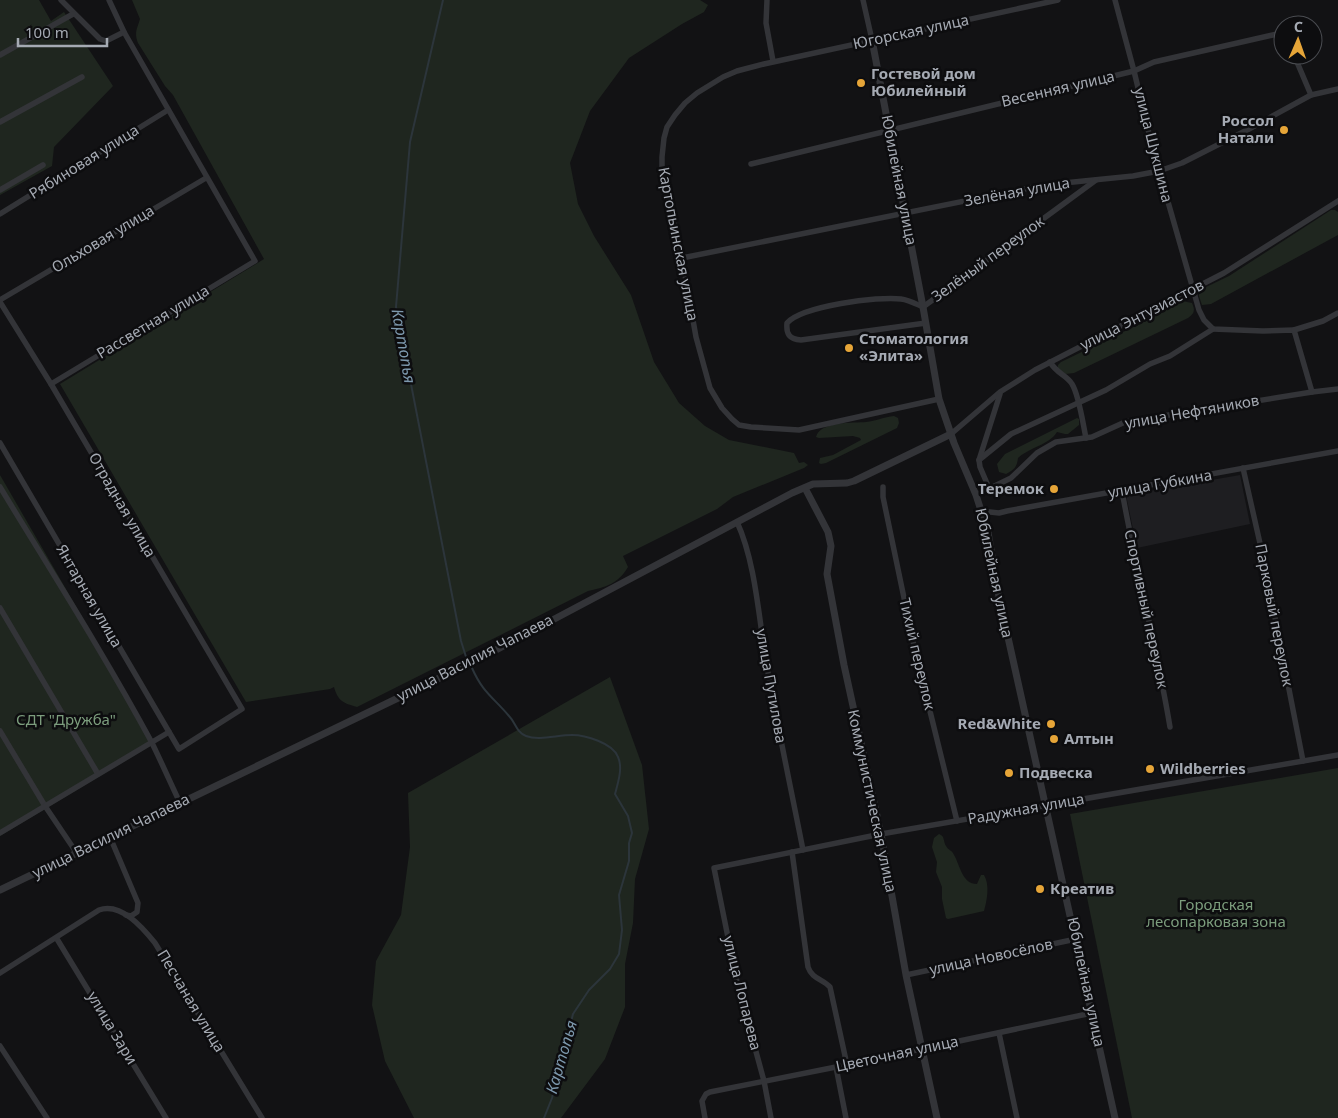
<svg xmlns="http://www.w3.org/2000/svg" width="1338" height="1118" viewBox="0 0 1338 1118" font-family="'Noto Sans',sans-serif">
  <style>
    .built { fill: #1e1e21 }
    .green { fill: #1f261f }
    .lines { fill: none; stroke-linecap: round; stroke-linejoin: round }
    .stream { stroke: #2c353b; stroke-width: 2 }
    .minor { stroke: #333438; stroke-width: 5.5 }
    .tertiary { stroke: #333438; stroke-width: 7 }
    .poi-dot { fill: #e6a538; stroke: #0d0d0f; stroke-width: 2 }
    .labels { text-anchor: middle; stroke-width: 5; stroke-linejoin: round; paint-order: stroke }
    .street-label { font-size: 15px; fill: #a5aab3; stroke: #0d0d0f }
    .poi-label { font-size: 15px; font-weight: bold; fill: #a5aab3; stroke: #0d0d0f; text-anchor: start }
    .park-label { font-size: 15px; fill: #7c9d7d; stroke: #0d0d0f }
    .water-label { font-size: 16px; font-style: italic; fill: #7d98ad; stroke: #0d0d0f }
  </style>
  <rect width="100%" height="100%" fill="#121214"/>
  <!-- built -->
  <polygon class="built" points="1240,475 1250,524 1137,548 1126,495"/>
  <!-- green -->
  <g class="green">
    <polygon points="0,0 39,0 51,21 64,12 113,86 54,147 52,166 0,195"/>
    <path d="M132,0H700L708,5L704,12L682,24L629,58L590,111L570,163L578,204L594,236L631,295L654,362L679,403L705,426L729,440L794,453L799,463L804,462L808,465L804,468L733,497L717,509L623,556L628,567C618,584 606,587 588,591L357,707C343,703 338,701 334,687L330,689L246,702L60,384L264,259L173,95L165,86L138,43C134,33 137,29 140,19Z"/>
    <polygon points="1331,210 1335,210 1338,212 1338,235 1211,304 1202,305 1199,296 1199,292 1202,289 1229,276"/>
    <path d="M1182,301L1192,303C1195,310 1195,313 1188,318L1074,373L1065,374L1058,368V365L1061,362L1148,320Z"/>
    <path d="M894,416L898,418L899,423L897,428L826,463L821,464L819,463L820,458L833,455L861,440L860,438L853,436L819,438L816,437C820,421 854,423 866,422C876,421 884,417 894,416Z"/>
    <path d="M1077,418L1079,419V425L1068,434H1065L1057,432C1049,445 1030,447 1018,458C1017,467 1014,470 1006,474L999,472L997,464L1005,454Z"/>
    <polygon points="0,475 155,743 0,836"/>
    <polygon points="610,677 642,765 649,829 635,879 633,923 625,964 625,1007 605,1059 561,1118 414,1118 385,1061 372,1005 376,961 401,915 410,847 408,793"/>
    <polygon points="1338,768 1338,1118 1132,1118 1070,814"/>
    <path d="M939,834C945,836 943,841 946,846C948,850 952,850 954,855C960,865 962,884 977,884L981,875H984C990,885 987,900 984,911L948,919L946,918L942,899V887L936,872L937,862L932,847L934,838Z"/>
  </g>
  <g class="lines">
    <!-- stream -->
    <g class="stream">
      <polyline points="443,0 410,142 396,307 461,641 467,660"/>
      <path d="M472,668C483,693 493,697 509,716C516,723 516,732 526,736C539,741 557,735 572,735C585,735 613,743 618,757C623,768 618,783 615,794L628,816L632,833L629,843V861L619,895L622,930L619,954L610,969L589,990L573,1014L552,1098L544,1118"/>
    </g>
    <!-- minor -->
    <g class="minor">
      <polyline points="61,0 100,39 106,41 124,32"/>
      <polyline points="767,0 766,23 773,61"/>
      <polyline points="863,0 872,40"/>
      <polyline points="1115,0 1134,71 1152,146 1199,310 1204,320 1213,329 1263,331 1294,330 1312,392"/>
      <polyline points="0,55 73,14"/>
      <polyline points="1294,55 1311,95"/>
      <polyline points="0,122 82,77"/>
      <polyline points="751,164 1134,71 1154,62 1277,34 1283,40"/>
      <polyline points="0,190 43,165"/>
      <polyline points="0,214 168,110"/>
      <polyline points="682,258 1044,185 1133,176 1159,171 1182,163 1249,129 1311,95 1338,89"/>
      <polyline points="0,300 206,178"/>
      <polyline points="0,302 51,384 242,709 179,749 0,443"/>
      <path d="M926,323L801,340C789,339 786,334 787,323C802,306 878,296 901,299C909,300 916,304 923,307L1096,180"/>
      <polyline points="1294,330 1323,321 1338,313"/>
      <path d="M1050,362C1057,374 1067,375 1072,384C1079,395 1083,424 1086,438"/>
      <polyline points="51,384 255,261 124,32 109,0"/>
      <polyline points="939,399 799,430 751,427 739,425 732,419 722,408 710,388 696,337 682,258 662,174 662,157 664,138 667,127 675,115 685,103 697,93 723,77 737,71 764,64 1058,0"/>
      <polyline points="951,434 1000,392 1035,370 1224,273 1338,201"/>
      <polyline points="979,460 1011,434 1106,390 1150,364 1170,356 1213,329"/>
      <polyline points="1243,468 1264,561 1303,761"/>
      <path d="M0,487C51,571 104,654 151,741C161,761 170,782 180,803"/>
      <polyline points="883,487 883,497 914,646 957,821"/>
      <polyline points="989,488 980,467 979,460 1000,394"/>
      <path d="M1122,491C1136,570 1157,648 1170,727"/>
      <polyline points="976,495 1011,478 1037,453 1056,442 1092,437 1125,422 1312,392 1338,389"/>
      <polyline points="981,511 999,513 1007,511 1338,451"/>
      <path d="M737,522C756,563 759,622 767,667C778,728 791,789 803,850"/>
      <polyline points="0,608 98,774"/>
      <polyline points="0,731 45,806 76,852"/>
      <polyline points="0,833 169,732"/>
      <polyline points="110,837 138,903 137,912 131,916 126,915"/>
      <path d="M792,852L808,967C812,979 823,979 830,987L847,1065"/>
      <polyline points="57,939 166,1118"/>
      <path d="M0,973L99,910C121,902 143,928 155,943L262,1118"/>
      <polyline points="906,975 1076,939"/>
      <polyline points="999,1033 1017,1118"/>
      <polyline points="0,1046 47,1118"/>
      <polyline points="836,1067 846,1118"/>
      <polyline points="705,1118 702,1101 706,1094 710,1092 836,1067 1092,1013"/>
      <polyline points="771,1118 764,1081 737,982 714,868 881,834 1338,755"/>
    </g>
    <!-- tertiary -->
    <g class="tertiary">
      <polyline points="872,40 923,307 939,399 954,443 976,495 988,532 999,597 1115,1118"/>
      <polyline points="805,488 828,532 831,546 827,574 844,665 881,834 906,975 937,1118"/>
      <polyline points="0,890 479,659 792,493 813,484 847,483 854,481 951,434"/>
    </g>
  </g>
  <!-- markers -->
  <g class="poi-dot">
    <circle cx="861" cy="83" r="5"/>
    <circle cx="1284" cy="130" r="5"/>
    <circle cx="849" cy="348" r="5"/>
    <circle cx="1054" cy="489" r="5"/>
    <circle cx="1051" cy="724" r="5"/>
    <circle cx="1054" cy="739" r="5"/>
    <circle cx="1150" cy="769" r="5"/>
    <circle cx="1009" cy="773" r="5"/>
    <circle cx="1040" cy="889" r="5"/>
  </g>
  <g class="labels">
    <!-- street labels -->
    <g class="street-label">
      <text transform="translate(911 32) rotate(-12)" y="5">Югорская улица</text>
      <text transform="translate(1058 89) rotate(-13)" y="5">Весенняя улица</text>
      <text transform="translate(1153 145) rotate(76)" y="5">улица Шукшина</text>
      <text transform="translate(84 162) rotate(-32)" y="5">Рябиновая улица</text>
      <text transform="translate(899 180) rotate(79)" y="5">Юбилейная улица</text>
      <text transform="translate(1017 192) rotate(-10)" y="5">Зелёная улица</text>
      <text transform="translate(103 239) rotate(-31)" y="5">Ольховая улица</text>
      <text transform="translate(678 244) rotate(79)" y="5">Картопьинская улица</text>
      <text transform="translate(988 259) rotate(-36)" y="5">Зелёный переулок</text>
      <text transform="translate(1142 315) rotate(-27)" y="5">улица Энтузиастов</text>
      <text transform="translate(153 322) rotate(-31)" y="5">Рассветная улица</text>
      <text transform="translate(1192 412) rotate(-10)" y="5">улица Нефтяников</text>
      <text transform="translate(1160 484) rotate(-10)" y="5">улица Губкина</text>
      <text transform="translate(122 505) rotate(60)" y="5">Отрадная улица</text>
      <text transform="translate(994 573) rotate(78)" y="5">Юбилейная улица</text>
      <text transform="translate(89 596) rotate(60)" y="5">Янтарная улица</text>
      <text transform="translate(1146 609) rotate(78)" y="5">Спортивный переулок</text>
      <text transform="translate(1274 615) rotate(79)" y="5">Парковый переулок</text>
      <text transform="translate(917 654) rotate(77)" y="5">Тихий переулок</text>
      <text transform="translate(475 658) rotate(-27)" y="5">улица Василия Чапаева</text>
      <text transform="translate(771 686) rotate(80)" y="5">улица Путилова</text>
      <text transform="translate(872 801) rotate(78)" y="5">Коммунистическая улица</text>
      <text transform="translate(1026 809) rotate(-10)" y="5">Радужная улица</text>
      <text transform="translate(111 836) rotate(-26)" y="5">улица Василия Чапаева</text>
      <text transform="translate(991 957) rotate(-12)" y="5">улица Новосёлов</text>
      <text transform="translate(1086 982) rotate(78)" y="5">Юбилейная улица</text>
      <text transform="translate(742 993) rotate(76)" y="5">улица Лопарева</text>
      <text transform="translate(191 1001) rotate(59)" y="5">Песчаная улица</text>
      <text transform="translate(112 1028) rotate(59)" y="5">улица Зари</text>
      <text transform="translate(897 1054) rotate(-12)" y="5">Цветочная улица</text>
    </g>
    <!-- poi labels -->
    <g class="poi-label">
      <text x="871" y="79">Гостевой дом<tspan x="871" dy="17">Юбилейный</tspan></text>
      <text x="1274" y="126" text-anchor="end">Россол<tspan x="1274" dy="17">Натали</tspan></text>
      <text x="859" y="344">Стоматология<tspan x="859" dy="17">«Элита»</tspan></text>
      <text x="1044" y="494" text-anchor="end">Теремок</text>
      <text x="1041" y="729" text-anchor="end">Red&amp;White</text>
      <text x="1064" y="744">Алтын</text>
      <text x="1160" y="774">Wildberries</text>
      <text x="1019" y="778">Подвеска</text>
      <text x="1050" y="894">Креатив</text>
    </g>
    <!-- park labels -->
    <g class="park-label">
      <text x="66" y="725">СДТ "Дружба"</text>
      <text x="1216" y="910">Городская<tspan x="1216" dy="17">лесопарковая зона</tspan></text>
    </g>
    <!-- water labels -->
    <g class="water-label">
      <text transform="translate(404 346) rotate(80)" y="6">Картопья</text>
      <text transform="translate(561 1057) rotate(-74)" y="6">Картопья</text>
    </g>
  </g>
  <!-- north arrow -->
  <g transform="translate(1298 40) rotate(2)"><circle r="24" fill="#0d0d0f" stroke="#4a4c51"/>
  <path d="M0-4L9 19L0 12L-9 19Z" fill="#e6a538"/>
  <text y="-8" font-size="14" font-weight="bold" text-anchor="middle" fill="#a5aab3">С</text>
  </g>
  <!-- scale -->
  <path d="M18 38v8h89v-8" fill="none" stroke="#a5aab3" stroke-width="2.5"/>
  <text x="25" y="38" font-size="15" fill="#a5aab3" stroke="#0d0d0f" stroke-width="4" paint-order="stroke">100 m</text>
</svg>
